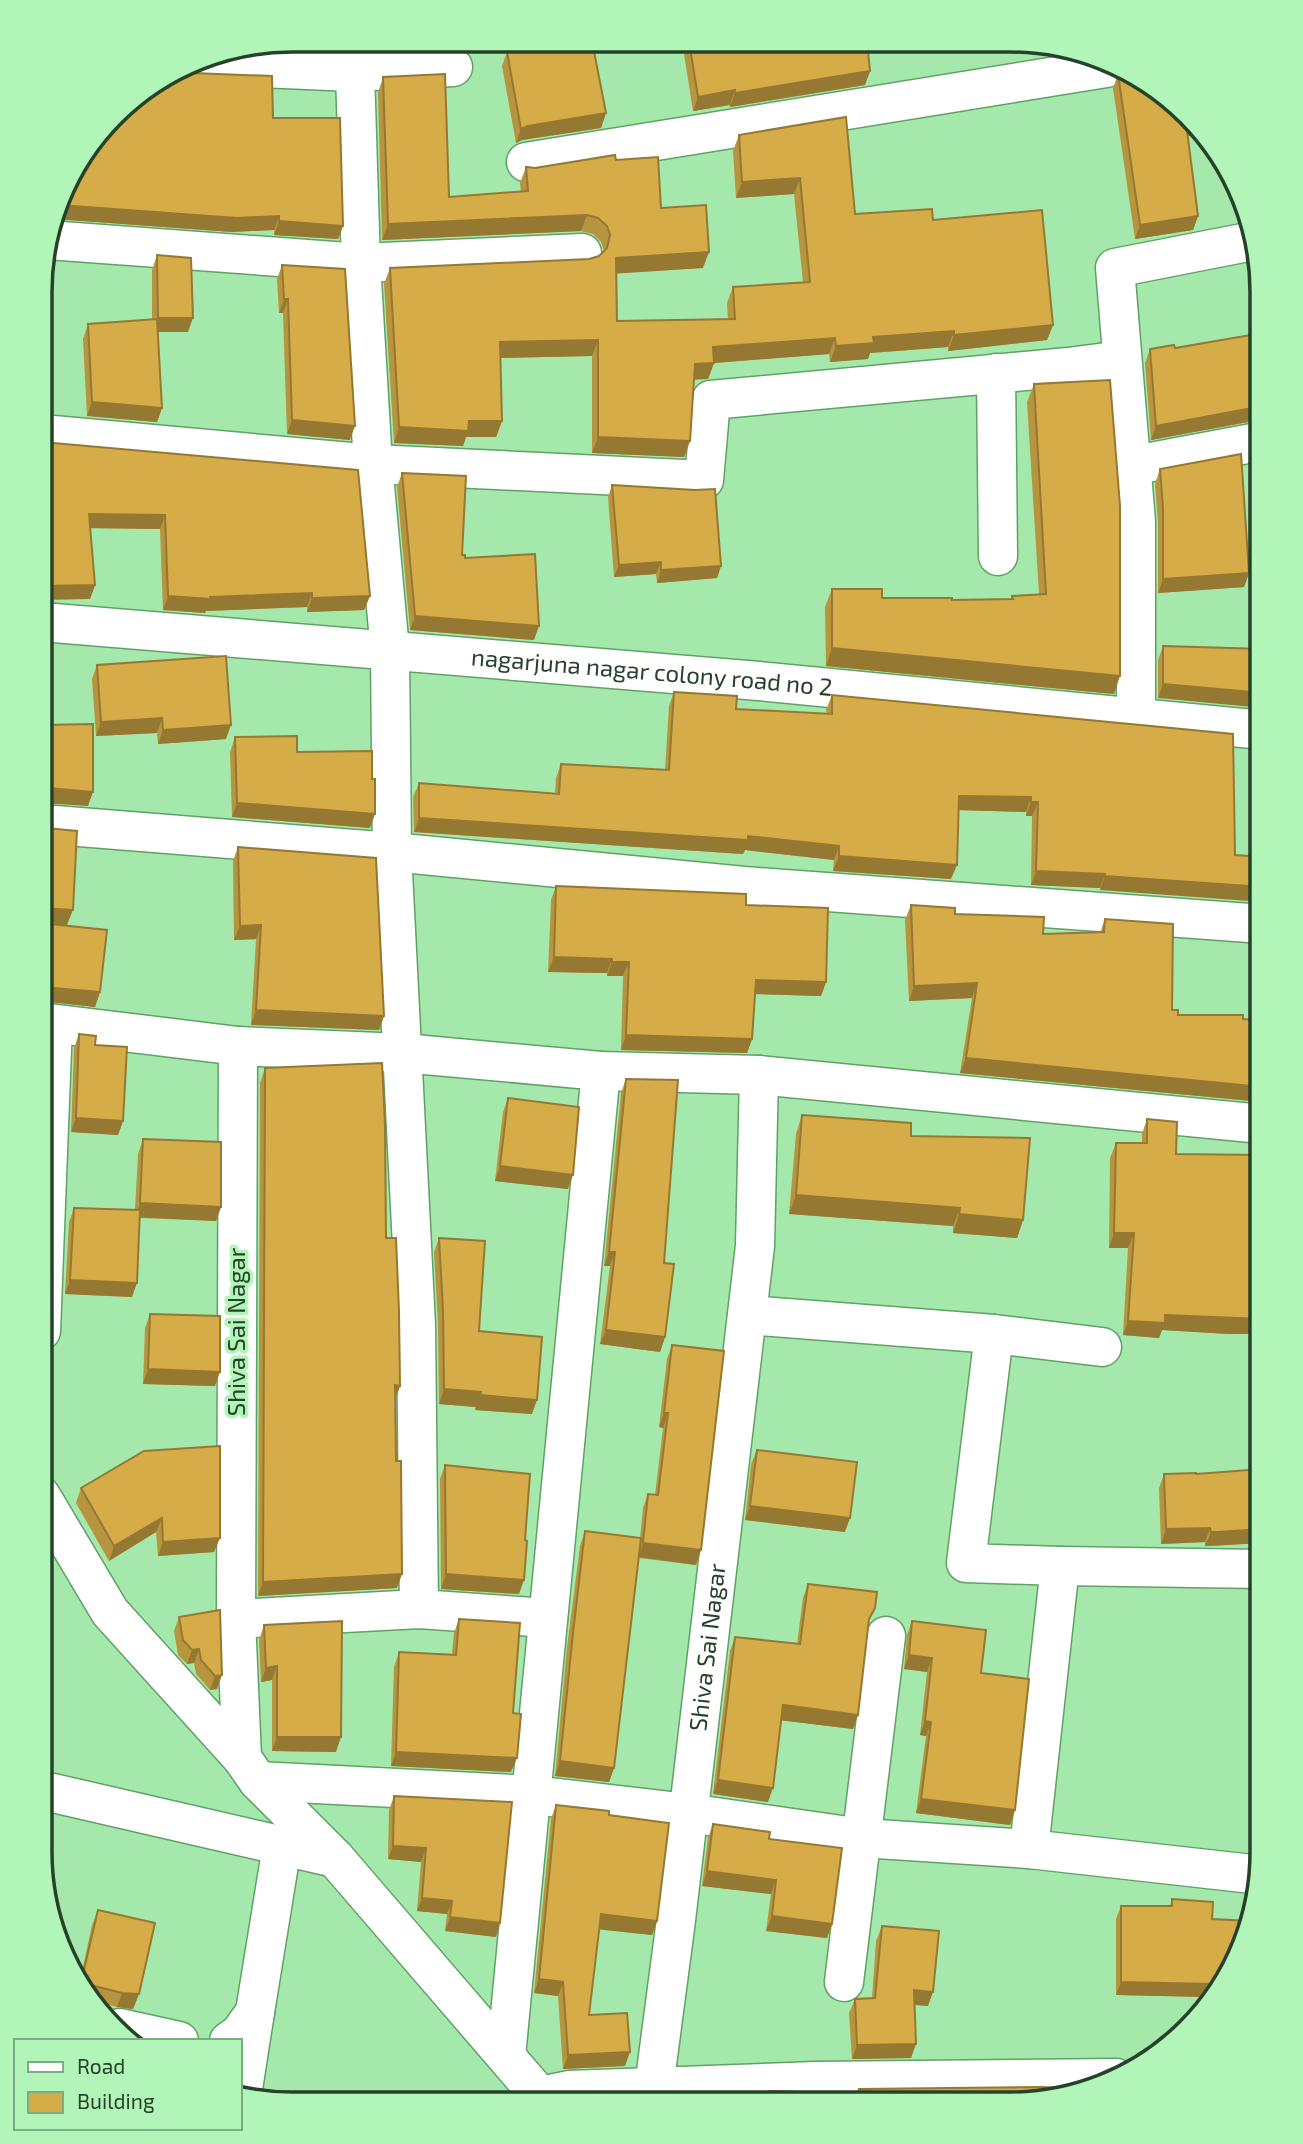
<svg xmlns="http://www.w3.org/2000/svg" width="1303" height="2144" viewBox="0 0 1303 2144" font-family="'Exo 2',sans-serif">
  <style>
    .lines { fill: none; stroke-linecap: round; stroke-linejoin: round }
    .minor-casing { stroke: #60a167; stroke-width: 41 }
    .minor { stroke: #fff; stroke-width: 38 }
    .wall { fill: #b7943e }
    .shaded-wall { fill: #957832 }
    .building { fill: #d5ac48; stroke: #957832; stroke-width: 2 }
    .labels { text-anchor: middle; stroke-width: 7; stroke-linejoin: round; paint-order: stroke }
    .street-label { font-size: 24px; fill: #264229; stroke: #b2f5b8 }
    .rim { fill: none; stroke: #264229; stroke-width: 3.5 }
  </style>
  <rect width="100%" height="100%" fill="#a5e8ab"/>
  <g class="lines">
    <!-- minor casing -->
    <g class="minor-casing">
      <g id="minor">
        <polyline points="354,40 361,263 373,464 390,651 392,852 416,1325 419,1609"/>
        <polyline points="188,65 353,72 453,67"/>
        <polyline points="526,162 1106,68"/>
        <polyline points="48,240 361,263 582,253"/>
        <polyline points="996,373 998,556"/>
        <polyline points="42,434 373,464 704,480 711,400 1068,367 1122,360"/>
        <polyline points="1130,466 1263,441"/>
        <path id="s1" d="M42,622L759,681L1263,730"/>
        <polyline points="1136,718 1136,522 1115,268 1253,241"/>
        <polyline points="42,824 392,852 744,886 1263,924"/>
        <polyline points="41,1022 238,1046 403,1053 601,1071 759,1075 1262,1124"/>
        <polyline points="238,1046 236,1619 242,1758"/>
        <polyline points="747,1315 994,1334 1102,1347"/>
        <polyline points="41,1331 53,1024"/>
        <polyline points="994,1334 966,1563 1060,1566 1262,1569"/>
        <polyline points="41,1496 110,1612 242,1758 258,1781 335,1858 545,2102"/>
        <polyline points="236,1619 419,1609 548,1618"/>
        <polyline points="258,1781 532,1795 688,1813 862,1838 1029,1849 1261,1875"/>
        <polyline points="40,1790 335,1858"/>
        <polyline points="1029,1849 1060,1566"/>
        <polyline points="844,1982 886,1636"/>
        <polyline points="120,2028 179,2041"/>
        <polyline points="229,2041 240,2033 255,2012 282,1846"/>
        <polyline points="506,2056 601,1071"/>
        <path id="s2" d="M654,2087L676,1920L755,1246L759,1075"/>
        <polyline points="242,2095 255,2012"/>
        <polyline points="540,2096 569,2090 816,2081 1116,2078"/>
      </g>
    </g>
    <!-- minor -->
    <use href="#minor" class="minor"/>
  </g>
  <!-- wall -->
  <g class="wall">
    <polygon points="682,41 867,42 870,71 865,85 730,107 730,105 693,111"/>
    <polygon points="507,52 606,113 601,128 522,140 516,143 502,66"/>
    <polygon points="1118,74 1165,93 1197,135 1188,136 1198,216 1193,230 1135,239 1113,88"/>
    <polygon points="383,77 449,197 521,192 520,183 526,167 535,168 616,160 661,208 703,268 616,273 617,321 728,319 727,303 733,287 803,282 794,194 736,198 733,151 739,135 855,214 933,220 1053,325 1047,340 948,351 948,347 870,353 868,359 830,362 829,354 714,363 708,379 694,379 690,441 684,457 592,453 592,356 500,358 502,421 496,437 466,437 463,446 394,443 384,284 390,268 589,259 599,256 604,251 601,242 593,234 581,231 382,240 378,93"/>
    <polygon points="273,118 343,226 338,239 274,235 274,230 232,232 55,219 66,180"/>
    <polygon points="157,255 188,332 158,332 162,408 157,422 87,416 83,339 88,324 152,320 152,270"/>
    <polygon points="282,265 350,440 287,434 283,313 279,313 277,279"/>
    <polygon points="1263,328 1263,420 1259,420 1151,440 1145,363 1150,349 1175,348 1248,336 1250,329"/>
    <polygon points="1034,384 1114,694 826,666 825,607 832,589 882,598 952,600 1011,599 1012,596 1039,594 1027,402"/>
    <polygon points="42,442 370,596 364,610 307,612 307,607 206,611 205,613 163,610 160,529 90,528 95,585 90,599"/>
    <polygon points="1160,469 1249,573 1244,587 1158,593 1158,522 1155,484"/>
    <polygon points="402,473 465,558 534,640 410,630 397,487"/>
    <polygon points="612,485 721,566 717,578 657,583 656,574 614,577 608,497"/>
    <polygon points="1163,646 1263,649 1158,698 1158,660"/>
    <polygon points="97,665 226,739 158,744 157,733 96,736 92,679"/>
    <polygon points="674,692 736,709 827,714 826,710 832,695 1233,734 1100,890 1100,888 1031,885 1032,816 1026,816 1026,812 959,810 951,879 833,871 834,860 745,850 743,854 414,832 413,797 419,783 555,793 556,778 561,764 665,770 669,706"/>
    <polygon points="235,737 297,752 372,779 370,828 232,817 230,752"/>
    <polygon points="238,847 384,1016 379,1030 251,1025 256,939 234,940 233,861"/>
    <polygon points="556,886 746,905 826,982 821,996 755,994 752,1039 747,1053 621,1050 623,976 607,976 607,973 548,972 551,900"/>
    <polygon points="911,905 1043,934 1100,933 1105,919 1172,1010 1178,1015 1262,1020 1262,1102 960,1073 972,998 909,1001 905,920"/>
    <polygon points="49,926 67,926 100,992 95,1007 41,1001 41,965 45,938"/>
    <polygon points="79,1034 95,1045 123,1121 118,1135 71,1132 74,1048"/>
    <polygon points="265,1068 386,1238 400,1386 395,1399 397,1588 258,1596 260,1083"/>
    <polygon points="626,1079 664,1263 665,1337 660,1352 600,1344 610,1266 604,1266 621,1093"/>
    <polygon points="508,1098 568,1189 495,1181 503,1112"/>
    <polygon points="802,1115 911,1136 1023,1220 1017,1238 953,1233 953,1226 789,1214 796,1134"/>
    <polygon points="1147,1119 1176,1154 1262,1155 1262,1334 1229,1334 1162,1330 1159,1338 1123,1335 1128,1248 1109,1248 1110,1158 1116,1143 1142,1143 1142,1134"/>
    <polygon points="143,1139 221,1207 216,1221 140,1218 132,1297 65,1294 69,1222 74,1208 135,1210 138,1154"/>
    <polygon points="439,1238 479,1331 532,1414 475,1410 476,1407 439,1404 438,1324 434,1252"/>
    <polygon points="150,1314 215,1386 143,1384 145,1328"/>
    <polygon points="672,1345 701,1550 696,1565 639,1558 614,1768 609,1782 555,1776 567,1647 580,1546 585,1531 640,1538 643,1508 648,1494 655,1495 663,1428 659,1427 667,1359"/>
    <polygon points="757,1450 845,1532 745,1520 751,1464"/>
    <polygon points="144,1451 214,1552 158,1556 156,1532 109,1561 76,1503 81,1488"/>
    <polygon points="445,1465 519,1594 441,1589 440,1479"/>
    <polygon points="1262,1469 1262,1543 1212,1546 1205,1546 1205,1542 1161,1544 1159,1488 1164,1474 1196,1474"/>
    <polygon points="808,1584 869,1623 858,1715 853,1729 781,1720 768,1802 713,1794 730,1651 735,1637 797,1644 803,1598"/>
    <polygon points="220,1610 217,1689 210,1690 196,1674 194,1663 187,1664 178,1655 174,1631 179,1617"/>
    <polygon points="459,1619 513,1713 511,1772 391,1766 394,1667 399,1652 452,1654 454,1633"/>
    <polygon points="912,1621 981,1673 1015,1810 1010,1825 916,1813 926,1736 920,1735 927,1672 904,1669 907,1635"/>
    <polygon points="264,1625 336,1752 272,1751 272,1680 261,1682 259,1640"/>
    <polygon points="394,1796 496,1937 445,1931 447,1914 417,1911 421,1862 388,1859 389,1810"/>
    <polygon points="556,1805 609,1815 657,1921 652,1935 599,1929 589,2015 625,2066 563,2069 558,1996 534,1993 551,1819"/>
    <polygon points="713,1824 769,1839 832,1924 827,1938 766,1931 771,1894 702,1886 708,1838"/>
    <polygon points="1172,1899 1212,1919 1244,1948 1213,2001 1207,2001 1207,1997 1116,1995 1116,1919 1121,1906 1170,1906"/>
    <polygon points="98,1910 139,1994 133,2009 117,2007 102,2003 81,1976 92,1925"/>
    <polygon points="882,1926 928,2006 914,2005 911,2058 852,2059 849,2013 855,1999 872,1998 876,1941"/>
    <polygon points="859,2089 1011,2104 742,2103 746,2092 857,2094"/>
  </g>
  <!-- shaded-wall -->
  <g class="shaded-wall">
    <polygon points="870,71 865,85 730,107 735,93"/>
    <polygon points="735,90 730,105 693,111 698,97"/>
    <polygon points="606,113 601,128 522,140 516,143 521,129 528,126"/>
    <polygon points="1186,123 1188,123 1197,135 1181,137"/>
    <polygon points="800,178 794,194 736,198 742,182"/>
    <polygon points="59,205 279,216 274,230 232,232 55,219"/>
    <polygon points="587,215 581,231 382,240 388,224"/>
    <polygon points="1198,216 1193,230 1135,239 1140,225"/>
    <polygon points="279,221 343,226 338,239 274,235"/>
    <polygon points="709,252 703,268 610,274 616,258"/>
    <polygon points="284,299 288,299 283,313 279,313"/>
    <polygon points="158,318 193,318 188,332 153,332"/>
    <polygon points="1053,325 1047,340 948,351 954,335"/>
    <polygon points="954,331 948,347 870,353 868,359 830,362 836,346 873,337"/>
    <polygon points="835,338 829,354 714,363 708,379 689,380 695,364 713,347"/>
    <polygon points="598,340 592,356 494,358 500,342"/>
    <polygon points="92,402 162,408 157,422 87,416"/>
    <polygon points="1263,406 1263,420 1259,420 1151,440 1156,426"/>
    <polygon points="292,420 355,426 350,440 287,434"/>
    <polygon points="469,421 502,421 496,437 466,437 463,446 394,443 399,427"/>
    <polygon points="598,437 690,441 684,457 592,453"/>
    <polygon points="89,514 165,515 160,529 84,528"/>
    <polygon points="661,562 656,574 614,577 619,565"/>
    <polygon points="721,566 717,578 657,583 661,570"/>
    <polygon points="1249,573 1244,587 1158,593 1163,579"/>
    <polygon points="95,585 90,599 42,600 42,586"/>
    <polygon points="312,593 307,607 206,611 205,613 163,610 168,596 210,597"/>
    <polygon points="370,596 364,610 307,612 312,598"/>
    <polygon points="415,616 539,626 534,640 410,630"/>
    <polygon points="832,648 1120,676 1114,694 826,666"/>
    <polygon points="1163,684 1263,693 1263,708 1158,698"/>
    <polygon points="162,718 157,733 96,736 101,722"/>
    <polygon points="231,725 226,739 158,744 163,730"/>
    <polygon points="48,788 93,792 88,806 42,803 42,789"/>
    <polygon points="959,796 1031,797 1026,812 954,810"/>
    <polygon points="1031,802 1038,802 1032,816 1026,816"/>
    <polygon points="237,803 375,814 370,828 232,817"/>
    <polygon points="419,818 748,836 839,846 834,860 745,850 743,854 414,832"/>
    <polygon points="839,856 957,865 951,879 833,871"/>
    <polygon points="1036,871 1105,874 1100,888 1031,885"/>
    <polygon points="1105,876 1263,887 1263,902 1100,890"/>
    <polygon points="41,908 73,910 66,927 41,925"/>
    <polygon points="261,925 256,939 234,940 240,926"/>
    <polygon points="554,957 612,959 607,973 548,972"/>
    <polygon points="612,962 629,962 623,976 607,976"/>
    <polygon points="756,980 826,982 821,996 751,994"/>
    <polygon points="977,983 972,998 909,1001 914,986"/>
    <polygon points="42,987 100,992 95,1007 41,1001"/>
    <polygon points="256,1010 384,1016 379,1030 251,1025"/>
    <polygon points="626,1035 752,1039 747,1053 621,1050"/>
    <polygon points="966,1058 1262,1087 1262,1102 960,1073"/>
    <polygon points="76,1118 123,1121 118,1135 71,1132"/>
    <polygon points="500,1166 573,1175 568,1189 495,1181"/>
    <polygon points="796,1195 960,1208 953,1226 789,1214"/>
    <polygon points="140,1203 221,1207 216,1221 135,1217"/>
    <polygon points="959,1214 1023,1220 1017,1238 953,1233"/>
    <polygon points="1114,1233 1134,1233 1128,1248 1109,1248"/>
    <polygon points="609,1252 615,1252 610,1266 604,1266"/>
    <polygon points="70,1280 137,1283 132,1297 65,1294"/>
    <polygon points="1165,1315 1262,1319 1262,1334 1229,1334 1162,1330 1159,1338 1123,1335 1128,1321"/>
    <polygon points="606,1330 665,1337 660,1352 600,1344"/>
    <polygon points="148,1369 220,1372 215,1386 143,1384"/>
    <polygon points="395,1385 400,1386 395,1400"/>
    <polygon points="444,1389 481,1392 476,1407 439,1404"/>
    <polygon points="480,1395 537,1400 532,1414 475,1410"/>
    <polygon points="664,1413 668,1413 663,1428 659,1427"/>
    <polygon points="750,1506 850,1518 845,1532 745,1520"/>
    <polygon points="162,1518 156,1532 109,1561 114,1546"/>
    <polygon points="1210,1528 1205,1542 1161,1544 1166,1529"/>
    <polygon points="1262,1529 1262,1543 1205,1546 1211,1532"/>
    <polygon points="220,1538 214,1552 158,1556 163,1542"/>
    <polygon points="643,1543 701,1550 696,1565 638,1557"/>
    <polygon points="402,1574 397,1588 258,1596 263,1582"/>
    <polygon points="446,1574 524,1580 519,1594 441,1589"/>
    <polygon points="199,1649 194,1663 187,1664 192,1650"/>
    <polygon points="909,1655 932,1658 927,1672 904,1669"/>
    <polygon points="277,1666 272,1680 261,1682 266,1668"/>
    <polygon points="222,1675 217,1689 210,1690 215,1676"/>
    <polygon points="783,1705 858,1715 853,1729 778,1720"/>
    <polygon points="925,1721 931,1722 926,1736 920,1735"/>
    <polygon points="277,1737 341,1737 336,1752 272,1751"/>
    <polygon points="396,1752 517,1758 511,1772 391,1766"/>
    <polygon points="560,1761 614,1768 609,1782 555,1776"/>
    <polygon points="718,1780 773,1788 768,1802 713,1794"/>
    <polygon points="921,1799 1015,1810 1010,1825 916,1813"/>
    <polygon points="393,1846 426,1848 421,1862 388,1859"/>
    <polygon points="707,1871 776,1880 771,1894 702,1886"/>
    <polygon points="422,1898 452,1901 447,1914 417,1911"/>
    <polygon points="601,1914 657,1921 652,1935 595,1929"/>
    <polygon points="772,1916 832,1924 827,1938 766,1931"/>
    <polygon points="450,1917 500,1923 496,1937 445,1931"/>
    <polygon points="539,1979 563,1982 558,1996 534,1993"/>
    <polygon points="1121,1982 1212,1984 1207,1997 1116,1995"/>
    <polygon points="1212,1988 1220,1988 1213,2001 1207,2001"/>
    <polygon points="914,1990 933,1992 928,2006 909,2004"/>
    <polygon points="122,1993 139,1994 133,2009 117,2007"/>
    <polygon points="916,2044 911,2058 852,2059 857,2045"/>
    <polygon points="630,2052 625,2066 563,2069 568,2055"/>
  </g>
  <!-- building -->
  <g class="building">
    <polygon points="564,41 592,41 606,113 528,126 521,129 507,52"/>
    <polygon points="689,41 867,42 870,71 735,93 735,90 698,97"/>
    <polygon points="181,69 192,73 272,76 273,118 340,118 343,226 279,221 279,216 237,218 59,205 66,180 126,103"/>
    <polygon points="445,74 449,197 528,191 526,167 535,168 615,155 616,160 658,157 661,208 706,205 709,252 616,258 617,321 735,319 733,287 810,282 800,178 742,182 739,135 846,117 855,214 932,209 933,220 1042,210 1053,325 954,335 954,331 873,337 874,343 836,346 835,338 713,347 714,363 695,364 690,441 598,437 598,340 500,342 502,421 469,421 468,431 399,427 390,268 589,259 599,256 607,248 610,235 607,226 598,218 587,215 388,224 383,77"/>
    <polygon points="1118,74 1165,93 1188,123 1186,123 1198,216 1140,225"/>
    <polygon points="157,255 191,258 193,318 158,318"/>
    <polygon points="282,265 345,269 355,426 292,420 288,299 284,299"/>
    <polygon points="157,319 162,408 92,402 88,324"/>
    <polygon points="1263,328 1263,406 1156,426 1150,349 1174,345 1175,348 1251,335 1250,329"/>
    <polygon points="1110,380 1120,506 1120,676 832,648 832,589 882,589 882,598 952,598 952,600 1013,599 1012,596 1046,594 1034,384"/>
    <polygon points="42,442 358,470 370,596 312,598 312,593 210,597 210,599 168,596 165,515 89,514 95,585 42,586"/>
    <polygon points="1241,454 1249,573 1163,579 1163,508 1160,469"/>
    <polygon points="402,473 466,476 462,555 465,555 465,558 535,554 539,626 415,616"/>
    <polygon points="612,485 695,490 715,489 721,566 661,570 661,562 619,565"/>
    <polygon points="1163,646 1263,649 1263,693 1163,684"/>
    <polygon points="226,656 231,725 163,730 162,718 101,722 97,665"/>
    <polygon points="674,692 737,696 736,709 832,714 832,695 1233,734 1235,855 1263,857 1263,887 1105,876 1105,874 1036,871 1038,802 1031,802 1031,797 959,796 957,865 839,856 839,846 748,836 748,840 419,818 419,783 559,794 561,764 669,770"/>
    <polygon points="93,724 93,792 48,788 42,789 42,725"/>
    <polygon points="297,736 297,752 372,751 372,779 375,779 375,814 237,803 235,737"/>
    <polygon points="42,827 46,828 77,831 73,910 41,908"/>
    <polygon points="238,847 376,858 384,1016 256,1010 261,925 240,926"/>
    <polygon points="556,886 746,894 746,905 828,908 826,982 756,980 752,1039 626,1035 629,962 612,962 612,959 554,957"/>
    <polygon points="911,905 955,908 955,914 1044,917 1043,934 1104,932 1105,919 1173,924 1172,1010 1178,1010 1178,1015 1243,1015 1243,1019 1262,1020 1262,1087 966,1058 977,983 914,986"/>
    <polygon points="50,924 107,930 100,992 42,987"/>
    <polygon points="79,1034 96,1036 95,1045 127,1047 123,1121 76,1118"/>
    <polygon points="382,1063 385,1125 386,1238 396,1238 399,1311 400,1386 395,1385 396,1461 401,1461 402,1574 263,1582 265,1068"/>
    <polygon points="626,1079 678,1080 664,1263 674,1264 665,1337 606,1330 615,1252 609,1252"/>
    <polygon points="508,1098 579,1107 573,1175 500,1166"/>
    <polygon points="802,1115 911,1123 911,1136 1030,1138 1023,1220 959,1214 960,1208 796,1195"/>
    <polygon points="1147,1119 1177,1122 1176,1154 1262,1155 1262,1319 1165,1315 1165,1323 1128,1321 1134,1233 1114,1233 1116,1143 1147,1143"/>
    <polygon points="143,1139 221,1142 221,1207 140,1203"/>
    <polygon points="74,1208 140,1210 137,1283 70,1280"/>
    <polygon points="439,1238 485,1241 479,1331 542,1337 537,1400 480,1395 481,1392 444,1389 443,1310"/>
    <polygon points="150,1314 220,1316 220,1372 148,1369"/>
    <polygon points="672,1345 724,1351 701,1550 643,1543 648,1494 658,1495 668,1413 664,1413"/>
    <polygon points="220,1446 220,1538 163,1542 162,1518 114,1546 81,1488 144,1451"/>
    <polygon points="757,1450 857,1462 850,1518 750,1506"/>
    <polygon points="445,1465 530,1474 525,1540 527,1541 524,1580 446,1574"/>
    <polygon points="1262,1469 1262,1529 1217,1532 1211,1532 1210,1528 1166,1529 1164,1474 1196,1473 1196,1474"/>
    <polygon points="585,1531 641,1538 614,1768 560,1761 573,1633"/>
    <polygon points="808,1584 877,1592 875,1608 869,1619 858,1715 783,1705 773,1788 718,1780 735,1637 800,1644"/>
    <polygon points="220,1610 222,1675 215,1676 201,1660 199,1649 192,1650 183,1640 179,1617"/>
    <polygon points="459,1619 520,1623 513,1713 521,1714 517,1758 396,1752 399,1652 456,1655"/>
    <polygon points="342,1621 341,1737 277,1737 277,1666 266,1668 264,1625"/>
    <polygon points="912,1621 986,1630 981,1673 1029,1679 1015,1810 921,1799 931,1722 925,1721 932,1658 909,1655"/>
    <polygon points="394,1796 512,1802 500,1923 450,1917 452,1901 422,1898 426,1848 393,1846"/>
    <polygon points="556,1805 609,1811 609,1815 669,1823 657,1921 601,1914 589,2015 627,2013 630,2052 568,2055 563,1982 539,1979"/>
    <polygon points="713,1824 770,1832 769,1839 842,1848 832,1924 772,1916 776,1880 707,1871"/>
    <polygon points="1172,1899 1213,1902 1212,1919 1250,1921 1244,1948 1220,1988 1212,1988 1212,1984 1121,1982 1121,1906 1172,1906"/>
    <polygon points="98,1910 155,1923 139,1994 122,1993 87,1984 82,1978"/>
    <polygon points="882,1926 939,1931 933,1992 914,1990 916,2044 857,2045 855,1999 875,1998"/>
    <polygon points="1041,2087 1086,2089 1011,2104 746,2103 746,2092 769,2093 769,2091 774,2091 859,2094 859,2089"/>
    <polygon points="688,2094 687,2103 629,2103 630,2096"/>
  </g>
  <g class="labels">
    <!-- street labels -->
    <g class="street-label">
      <text dy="8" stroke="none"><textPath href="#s1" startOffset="612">nagarjuna nagar colony road no 2</textPath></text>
      <text transform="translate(237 1332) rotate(-90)" y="8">Shiva Sai Nagar</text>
      <text dy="8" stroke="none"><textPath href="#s2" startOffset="443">Shiva Sai Nagar</textPath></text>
    </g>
  </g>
  <!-- crop -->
  <path d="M0 0H1303V2144H0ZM292 52H1010A240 240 0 0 1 1250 292V1852A240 240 0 0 1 1010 2092H292A240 240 0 0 1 52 1852V292A240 240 0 0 1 292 52Z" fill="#b2f5b8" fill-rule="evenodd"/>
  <path class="rim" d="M292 52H1010A240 240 0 0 1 1250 292V1852A240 240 0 0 1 1010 2092H292A240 240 0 0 1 52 1852V292A240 240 0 0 1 292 52Z"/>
  <!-- legend -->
  <rect x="14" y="2039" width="228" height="91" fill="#b2f5b8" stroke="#7aad7f" stroke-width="2"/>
  <rect x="28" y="2062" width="35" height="10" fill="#ffffff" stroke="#7aad7f" stroke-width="2"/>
  <text x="77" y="2074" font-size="21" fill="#264229">Road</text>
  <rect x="28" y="2092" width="35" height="21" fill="#d5ac48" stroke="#7aad7f" stroke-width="2"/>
  <text x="77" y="2109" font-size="21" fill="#264229">Building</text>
</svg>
